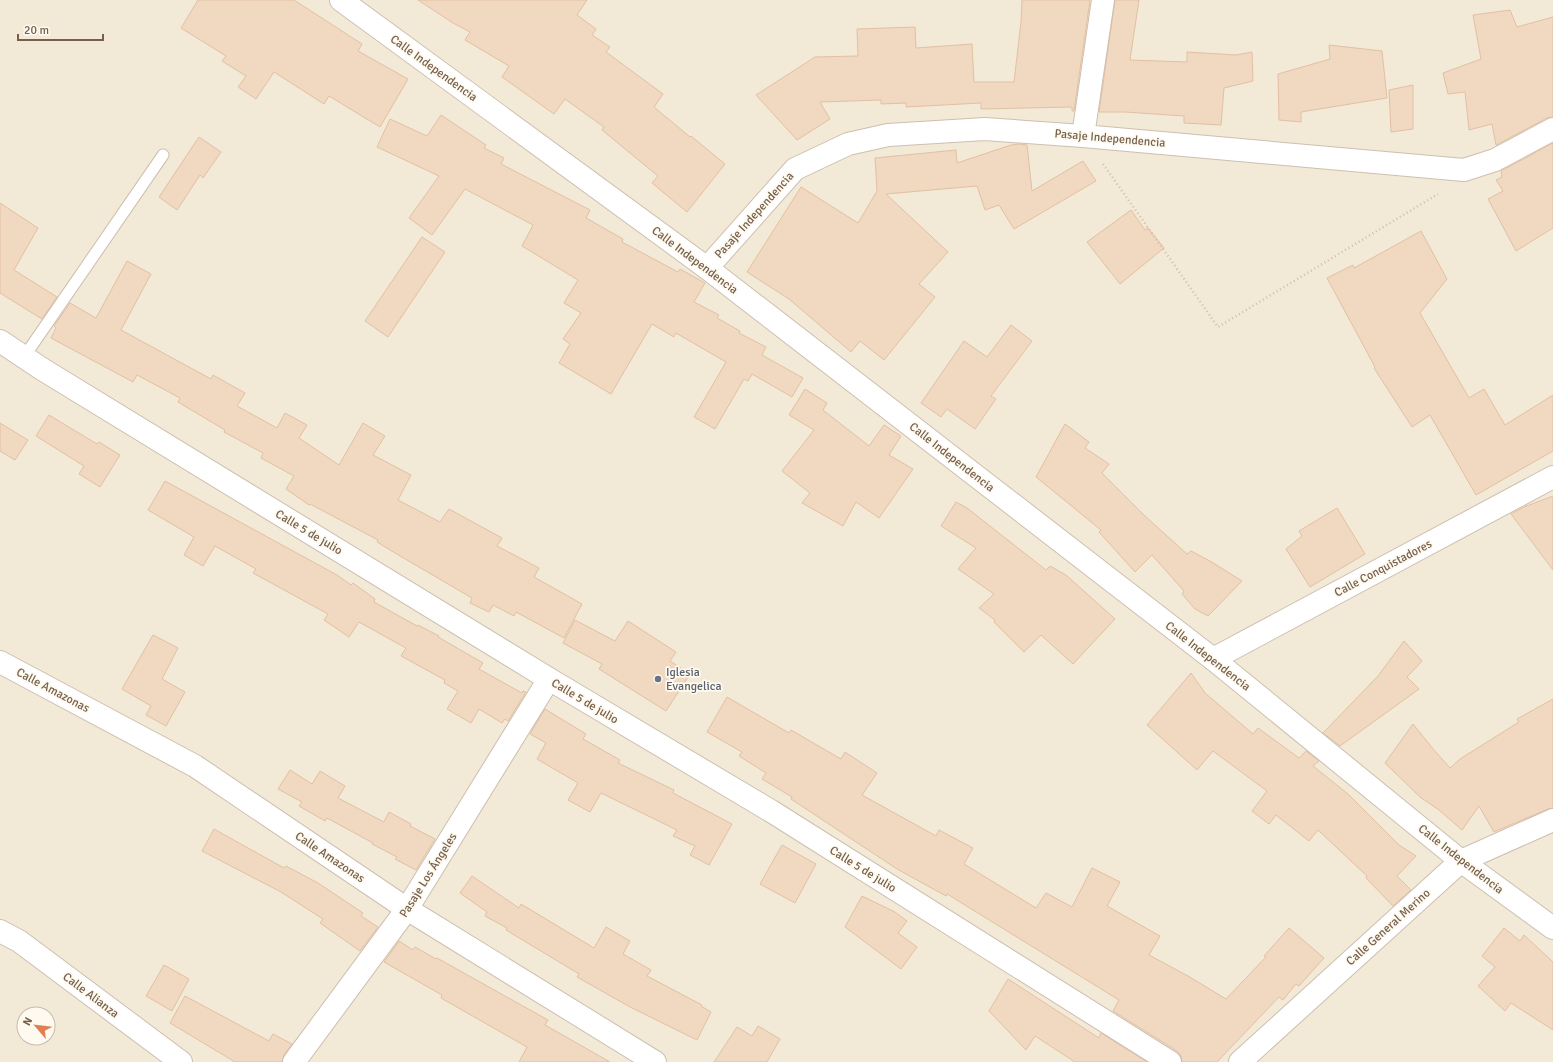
<svg xmlns="http://www.w3.org/2000/svg" width="1553" height="1062" viewBox="0 0 1553 1062" font-family="Signika,sans-serif">
  <style>
    .residential { fill: #f3e9d7; fill-rule: evenodd }
    .building { fill: #f0d8c1; stroke: #e2c0a2 }
    .lines { fill: none; stroke-linecap: round; stroke-linejoin: round }
    .service-casing { stroke: #cebfaf; stroke-width: 13 }
    .minor-casing { stroke: #cebfaf; stroke-width: 24 }
    .path { stroke: #d6bca4; stroke-width: 2.5; stroke-dasharray: 1 3; stroke-linecap: butt }
    .service { stroke: #fff; stroke-width: 11 }
    .minor { stroke: #fff; stroke-width: 22 }
    .worship-dot { fill: #6b7280; stroke: #fefaef; stroke-width: 1.5 }
    .labels { text-anchor: middle; stroke-width: 3.5; stroke-linejoin: round; paint-order: stroke }
    .street-label { font-size: 12px; fill: #765f4d; stroke: #fefaef }
    .worship-label { font-size: 12px; fill: #5b616d; stroke: #fefaef; text-anchor: start }
  </style>
  <rect width="100%" height="100%" fill="#fcf6e9"/>
  <!-- residential -->
  <path class="residential" d="M0,0H1553V1062H0ZM24,1014H48V1038H24Z"/>
  <!-- building -->
  <g class="building">
    <polygon points="198,0 294,0 362,44 358,51 408,79 380,127 329,96 324,104 274,72 256,99 238,87 246,76 222,61 226,56 181,28"/>
    <polygon points="418,0 587,0 577,15 596,29 592,35 610,47 606,52 663,94 654,107 690,137 691,136 725,164 687,212 652,183 658,176 602,130 604,127 565,99 554,114 502,77 509,66 465,40 470,32 453,23"/>
    <polygon points="1022,0 1090,0 1074,111 1072,111 1072,107 981,109 981,103 906,107 906,103 881,104 881,100 820,102 830,119 797,140 756,95 815,57 858,56 857,29 915,27 916,48 972,44 974,82 1014,82 1021,22"/>
    <polygon points="1115,0 1139,0 1130,60 1187,62 1187,52 1236,55 1252,52 1253,81 1224,88 1221,125 1184,123 1184,116 1125,112 1099,112"/>
    <polygon points="1510,10 1517,27 1553,17 1553,117 1547,118 1496,145 1492,124 1469,130 1465,92 1448,94 1443,73 1481,59 1473,15"/>
    <polygon points="1329,45 1382,51 1387,98 1301,112 1301,122 1279,120 1278,74 1330,59"/>
    <polygon points="1413,85 1413,129 1391,132 1389,90"/>
    <polygon points="441,115 486,145 484,148 504,158 501,164 590,210 586,218 623,239 622,242 678,272 680,269 705,283 694,302 719,315 717,318 740,331 739,333 766,347 762,355 803,378 792,397 752,374 748,381 744,379 715,429 694,417 726,362 676,333 674,337 652,324 611,394 559,363 570,344 563,339 581,313 564,303 578,280 522,246 533,225 465,189 432,235 409,218 439,176 377,147 390,119 427,136"/>
    <polygon points="199,137 221,152 203,178 200,175 177,210 159,197"/>
    <polygon points="1553,143 1553,228 1516,251 1488,199 1503,191 1496,180 1502,177 1501,171"/>
    <polygon points="1019,144 1027,145 1032,191 1083,161 1096,181 1014,229 999,205 985,210 977,186 886,194 948,252 919,284 935,297 884,360 860,341 851,352 789,299 747,272 801,187 858,223 877,191 875,158 956,150 957,163 1011,145"/>
    <polygon points="0,203 38,228 14,270 57,297 42,319 0,293"/>
    <polygon points="1131,210 1145,230 1148,228 1164,248 1120,284 1087,242"/>
    <polygon points="1421,231 1447,279 1420,313 1469,398 1484,389 1505,425 1553,395 1553,451 1476,495 1430,415 1412,427 1374,368 1375,367 1327,278 1353,265 1354,268"/>
    <polygon points="422,237 445,252 388,337 365,321"/>
    <polygon points="127,261 151,274 121,330 211,379 213,375 245,393 237,406 277,428 285,413 307,425 299,438 339,465 363,423 385,436 373,455 411,475 398,500 440,522 449,509 502,538 497,546 539,568 534,577 582,604 564,638 516,612 514,616 493,605 489,612 470,603 472,598 395,553 377,542 378,540 310,504 309,505 286,489 294,476 261,458 263,453 224,432 225,430 178,402 180,398 137,375 133,382 51,338 56,328 54,326 70,303 96,318"/>
    <polygon points="1011,325 1032,341 991,396 996,399 975,429 947,409 941,417 921,403 964,341 987,357"/>
    <polygon points="805,389 827,403 823,410 869,446 884,425 901,436 889,455 913,469 879,518 856,502 843,526 802,503 810,493 782,471 814,430 789,415"/>
    <polygon points="49,415 97,444 99,442 120,455 100,487 79,474 84,466 36,436"/>
    <polygon points="0,423 28,440 15,460 0,451"/>
    <polygon points="1065,424 1089,442 1085,448 1109,464 1102,473 1145,516 1187,554 1191,551 1210,561 1242,581 1208,616 1195,609 1182,594 1184,591 1152,555 1135,572 1099,532 1101,530 1036,477"/>
    <polygon points="165,481 337,575 351,585 353,583 375,599 374,602 417,626 418,625 439,636 438,637 483,663 479,669 522,693 523,691 526,692 508,721 505,719 502,723 479,709 471,723 447,709 458,691 444,683 445,680 401,656 406,648 359,622 349,637 324,620 328,614 253,573 256,569 215,546 203,566 184,555 194,537 148,510"/>
    <polygon points="1553,496 1553,570 1511,514 1524,507"/>
    <polygon points="956,502 967,508 1046,570 1050,566 1066,575 1115,619 1073,664 1041,635 1024,652 994,622 995,620 979,608 994,594 958,569 976,548 941,526"/>
    <polygon points="1337,508 1365,554 1310,587 1286,549 1302,536 1299,531"/>
    <polygon points="575,620 615,641 628,621 676,652 670,661 690,674 666,711 599,669 602,664 563,643"/>
    <polygon points="153,635 178,648 162,679 185,692 166,726 146,715 151,706 122,689"/>
    <polygon points="1404,641 1422,661 1407,677 1419,689 1340,746 1323,733 1378,676"/>
    <polygon points="1191,673 1205,693 1253,734 1258,728 1299,758 1306,751 1319,761 1313,766 1348,794 1399,845 1416,856 1397,876 1411,890 1393,906 1366,878 1367,876 1318,830 1309,841 1276,815 1269,824 1252,811 1267,791 1213,751 1197,770 1147,725"/>
    <polygon points="727,697 789,733 791,730 841,759 845,752 877,773 862,795 936,836 939,830 973,848 964,864 1036,908 1046,893 1072,907 1092,868 1120,882 1107,906 1160,936 1149,955 1188,976 1226,999 1266,957 1264,956 1289,928 1324,958 1299,986 1296,984 1283,1000 1279,997 1217,1062 1182,1062 1181,1056 1177,1051 1113,1011 1119,1000 947,894 946,896 897,869 791,799 792,797 762,779 766,773 739,756 742,752 707,732"/>
    <polygon points="1553,699 1553,808 1548,809 1494,832 1479,806 1462,830 1439,810 1420,797 1385,763 1413,724 1434,750 1450,768 1460,759 1519,722 1517,719"/>
    <polygon points="545,709 586,734 583,739 620,760 618,763 674,790 673,793 732,824 709,865 690,855 695,846 673,836 677,830 601,793 590,812 568,800 578,783 537,759 546,743 530,734"/>
    <polygon points="290,770 312,784 320,771 345,786 338,798 384,822 389,812 411,824 410,826 435,839 416,870 395,859 397,857 372,844 373,843 327,818 325,821 299,806 302,802 278,789"/>
    <polygon points="214,829 284,868 286,866 318,883 363,913 361,916 378,927 360,951 320,923 323,919 281,892 202,851"/>
    <polygon points="782,845 816,864 795,903 760,884"/>
    <polygon points="472,876 519,908 521,904 594,948 606,927 630,941 623,954 651,970 647,976 702,1005 701,1006 711,1012 697,1040 630,1007 577,977 579,974 506,930 507,928 485,916 487,912 460,893"/>
    <polygon points="862,896 895,912 907,921 898,933 917,947 901,969 845,927"/>
    <polygon points="1504,928 1520,941 1524,935 1553,962 1553,1030 1511,1003 1505,1011 1478,986 1495,967 1482,956"/>
    <polygon points="399,941 413,950 415,947 436,959 437,958 548,1020 545,1025 610,1062 519,1062 527,1047 441,998 442,995 384,962"/>
    <polygon points="164,965 189,979 172,1011 146,996"/>
    <polygon points="1008,979 1099,1038 1101,1033 1147,1062 1075,1062 1035,1036 1026,1050 989,1011"/>
    <polygon points="185,996 269,1041 273,1034 292,1044 284,1055 282,1062 235,1062 170,1023"/>
    <polygon points="758,1026 780,1039 767,1062 714,1062 737,1027 752,1036"/>
  </g>
  <g class="lines">
    <!-- service casing -->
    <g class="service-casing">
      <polyline id="service" points="24,357 163,155"/>
    </g>
    <!-- minor casing -->
    <g class="minor-casing">
      <g id="minor">
        <polyline points="341,0 707,268 1213,659 1461,861 1553,928"/>
        <polyline points="1083,136 1103,0"/>
        <polyline points="707,268 795,169 848,144 888,135 985,129 1083,136 1464,170 1495,160 1553,129"/>
        <polyline points="0,341 42,369 549,679 771,811 1170,1062"/>
        <polyline points="1213,659 1553,477"/>
        <polyline points="0,662 195,766 407,909 655,1062"/>
        <polyline points="0,931 19,941 181,1062"/>
        <polyline points="294,1062 407,909 549,679"/>
        <polyline points="1240,1062 1461,861 1553,820"/>
      </g>
    </g>
    <!-- path -->
    <polyline class="path" points="1103,164 1218,327 1438,194"/>
    <!-- service -->
    <use href="#service" class="service"/>
    <!-- minor -->
    <use href="#minor" class="minor"/>
  </g>
  <!-- markers -->
  <circle class="worship-dot" cx="658" cy="679" r="4"/>
  <g class="labels">
    <!-- street labels -->
    <g class="street-label">
      <text transform="translate(434 68) rotate(36)" y="4">Calle Independencia</text>
      <text transform="translate(1110 138) rotate(5)" y="4">Pasaje Independencia</text>
      <text transform="translate(754 215) rotate(-48)" y="4">Pasaje Independencia</text>
      <text transform="translate(695 260) rotate(37)" y="4">Calle Independencia</text>
      <text transform="translate(952 457) rotate(38)" y="4">Calle Independencia</text>
      <text transform="translate(309 532) rotate(31)" y="4">Calle 5 de julio</text>
      <text transform="translate(1383 568) rotate(-28)" y="4">Calle Conquistadores</text>
      <text transform="translate(1208 656) rotate(38)" y="4">Calle Independencia</text>
      <text transform="translate(53 690) rotate(28)" y="4">Calle Amazonas</text>
      <text transform="translate(585 701) rotate(31)" y="4">Calle 5 de julio</text>
      <text transform="translate(330 857) rotate(34)" y="4">Calle Amazonas</text>
      <text transform="translate(1461 859) rotate(38)" y="4">Calle Independencia</text>
      <text transform="translate(863 869) rotate(32)" y="4">Calle 5 de julio</text>
      <text transform="translate(428 875) rotate(-58)" y="4">Pasaje Los Ángeles</text>
      <text transform="translate(1388 927) rotate(-42)" y="4">Calle General Merino</text>
      <text transform="translate(91 995) rotate(37)" y="4">Calle Alianza</text>
    </g>
    <!-- worship labels -->
    <g class="worship-label">
      <text x="666" y="676">Iglesia<tspan x="666" dy="14">Evangelica</tspan></text>
    </g>
  </g>
  <!-- north arrow -->
  <g transform="translate(36 1026) rotate(298)"><circle r="19" fill="#fefaef" stroke="#c8bcae"/>
  <path d="M0-3L7 15L0 10L-7 15Z" fill="#e17f53"/>
  <text y="-6" font-size="11" font-weight="bold" text-anchor="middle" fill="#765f4d">N</text>
  </g>
  <!-- scale -->
  <path d="M18 34v6h85v-6" fill="none" stroke="#765f4d" stroke-width="2"/>
  <text x="24" y="34" font-size="12" fill="#765f4d" stroke="#fefaef" stroke-width="3" paint-order="stroke">20 m</text>
</svg>
